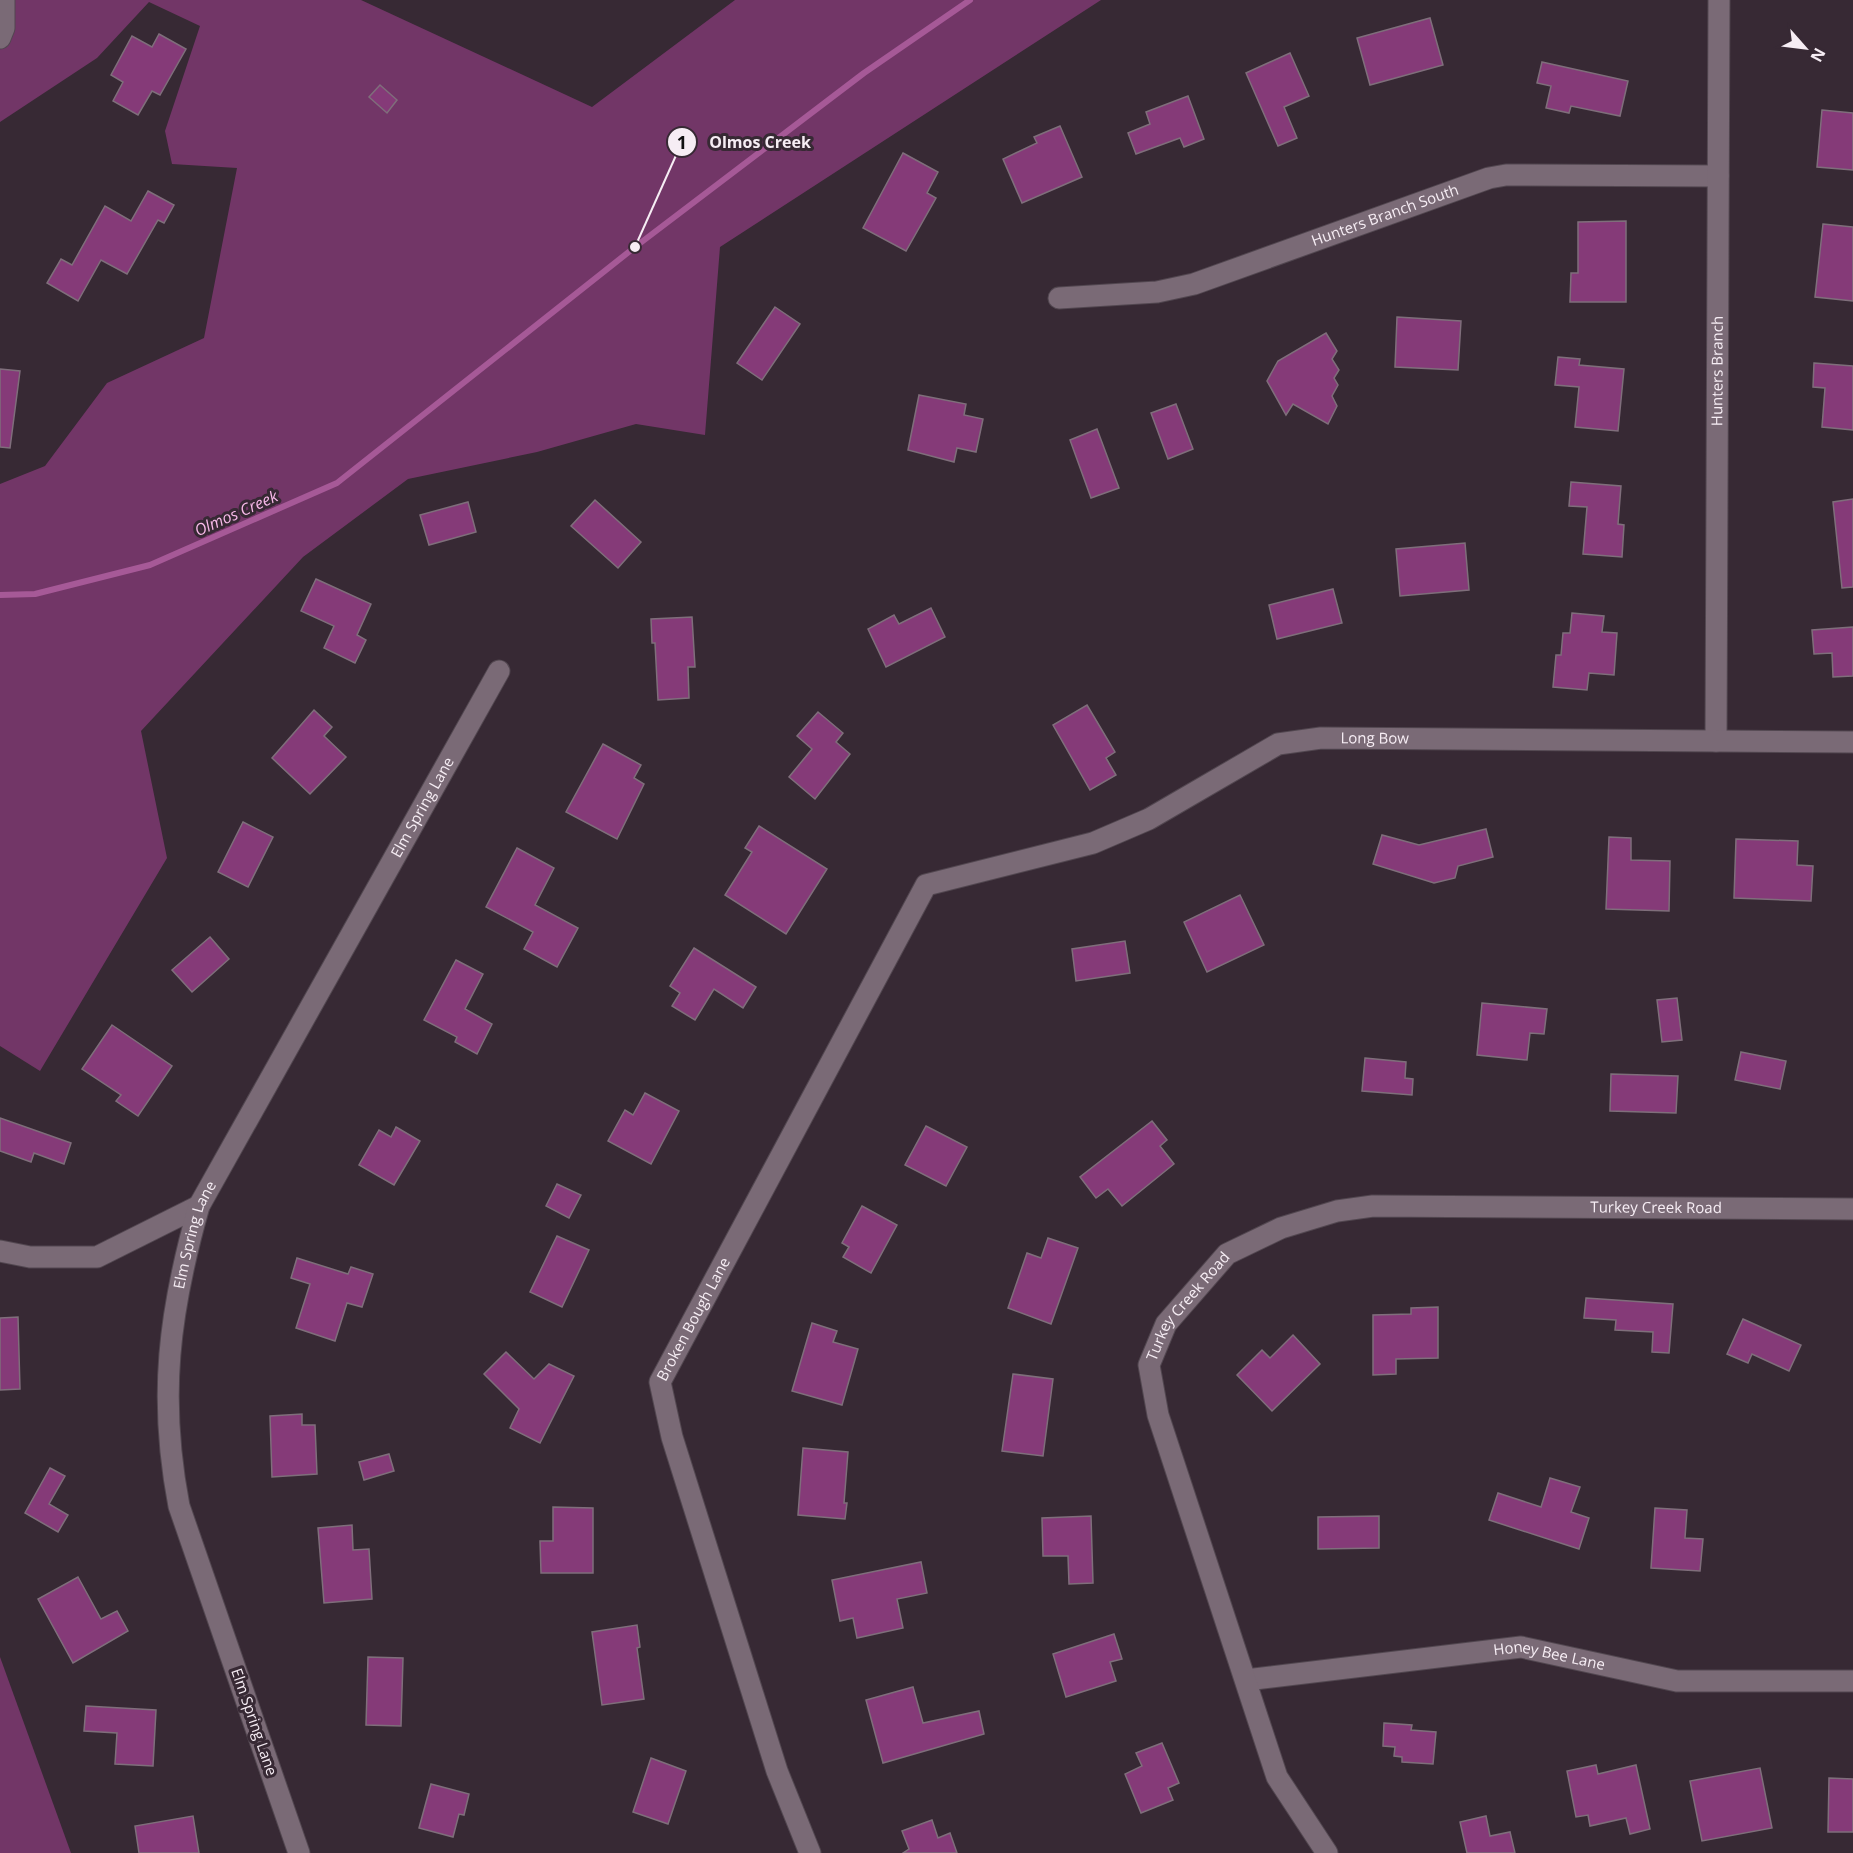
<svg xmlns="http://www.w3.org/2000/svg" width="1853" height="1853" viewBox="0 0 1853 1853" font-family="'Open Sans',sans-serif">
  <style>
    .green { fill: #723667 }
    .lines { fill: none; stroke-linecap: round; stroke-linejoin: round }
    .stream { stroke: #a65997; stroke-width: 6 }
    .building { fill: #853a78; stroke: #7f6e7b; stroke-width: 1.5 }
    .minor-casing { stroke: #524750; stroke-width: 23 }
    .minor { stroke: #7a6a76; stroke-width: 21 }
    .labels { text-anchor: middle; stroke-width: 6; stroke-linejoin: round; paint-order: stroke }
    .street-label { font-size: 15px; fill: #f6edf4; stroke: #372934 }
    .water-label { font-size: 16px; font-style: italic; fill: #f8b9e9; stroke: #372934 }
    .leader { fill: none; stroke: #f6edf4; stroke-width: 2 }
    .callout-dot { fill: #f6edf4; stroke: #372934; stroke-width: 2 }
    .mark-label { font-size: 18px; text-anchor: middle; font-weight: bold; fill: #111 }
    .callout-label { font-size: 16px; text-anchor: middle; font-weight: bold; fill: #f6edf4; stroke: #372934; stroke-width: 6; stroke-linejoin: round; paint-order: stroke }
  </style>
  <rect width="100%" height="100%" fill="#372934"/>
  <!-- green -->
  <g class="green">
    <polygon points="0,0 361,0 592,107 735,0 1101,0 720,247 705,435 636,424 537,452 408,479 303,557 141,731 167,858 40,1071 0,1046 0,484 45,466 107,383 204,338 237,168 172,164 165,131 200,26 149,2 97,58 0,122"/>
    <polygon points="0,1657 71,1853 0,1853"/>
  </g>
  <g class="lines">
    <!-- stream -->
    <polyline class="stream" points="0,595 35,594 150,565 337,483 635,247 864,73 970,0"/>
  </g>
  <!-- building -->
  <g class="building">
    <polygon points="1430,18 1443,65 1370,85 1357,38"/>
    <polygon points="159,34 186,49 160,95 152,91 138,115 113,101 123,82 111,75 132,36 152,47"/>
    <polygon points="1290,53 1309,96 1284,107 1297,138 1278,146 1246,73"/>
    <polygon points="1542,62 1628,81 1620,116 1571,106 1569,113 1546,108 1551,86 1537,83"/>
    <polygon points="380,85 397,100 387,113 369,97"/>
    <polygon points="1188,96 1204,139 1184,147 1180,138 1136,154 1128,133 1150,124 1146,112"/>
    <polygon points="1822,110 1853,113 1853,170 1817,167"/>
    <polygon points="1060,126 1082,177 1022,203 1003,159 1037,143 1034,137"/>
    <polygon points="903,153 938,172 927,193 936,198 906,251 863,228"/>
    <polygon points="148,191 174,205 164,223 158,220 127,274 101,260 78,301 47,283 61,259 72,265 105,206 131,221"/>
    <polygon points="1626,221 1626,302 1570,302 1571,273 1578,273 1578,222"/>
    <polygon points="1823,224 1853,227 1853,301 1815,297"/>
    <polygon points="775,307 800,324 762,380 737,363"/>
    <polygon points="1397,317 1461,321 1458,370 1395,367"/>
    <polygon points="1326,333 1337,351 1332,359 1339,370 1334,378 1338,385 1332,396 1337,406 1328,424 1293,404 1286,415 1267,381 1278,361"/>
    <polygon points="1558,357 1580,359 1579,365 1624,369 1618,431 1575,427 1579,387 1555,385"/>
    <polygon points="1814,363 1853,366 1853,430 1822,427 1825,388 1813,387"/>
    <polygon points="0,369 20,371 10,448 0,447"/>
    <polygon points="919,395 966,404 964,415 983,419 976,452 957,448 954,462 908,450"/>
    <polygon points="1176,404 1193,449 1168,459 1151,413"/>
    <polygon points="1097,429 1119,488 1091,498 1070,440"/>
    <polygon points="1571,482 1621,486 1618,524 1624,525 1622,557 1583,554 1587,507 1569,506"/>
    <polygon points="1853,499 1853,587 1842,588 1833,502"/>
    <polygon points="595,500 641,542 618,568 571,526"/>
    <polygon points="468,502 476,532 429,545 420,515"/>
    <polygon points="1465,543 1469,590 1400,596 1396,549"/>
    <polygon points="316,579 371,604 357,635 366,640 355,663 324,648 334,626 301,611"/>
    <polygon points="1333,589 1342,623 1277,639 1269,605"/>
    <polygon points="931,608 945,637 886,667 868,629 894,615 899,624"/>
    <polygon points="1572,613 1604,616 1602,632 1617,633 1614,675 1589,673 1587,690 1553,687 1556,655 1561,655 1563,633 1570,633"/>
    <polygon points="692,617 695,667 688,667 689,698 658,700 655,643 652,643 651,619"/>
    <polygon points="1853,627 1853,676 1833,677 1832,653 1814,654 1812,630"/>
    <polygon points="1087,705 1115,752 1106,758 1116,775 1090,790 1053,725"/>
    <polygon points="314,710 332,727 324,736 346,757 310,794 272,758"/>
    <polygon points="818,712 843,733 836,742 850,754 815,799 789,777 812,749 797,736"/>
    <polygon points="603,744 641,765 634,778 644,784 617,839 566,812"/>
    <polygon points="243,822 273,837 248,887 218,872"/>
    <polygon points="759,826 827,869 786,934 725,895 752,852 745,848"/>
    <polygon points="1486,829 1493,857 1458,866 1455,878 1434,883 1373,864 1382,835 1419,845"/>
    <polygon points="1609,837 1631,838 1631,860 1670,861 1669,911 1606,909"/>
    <polygon points="1736,839 1798,841 1797,865 1813,866 1811,901 1734,898"/>
    <polygon points="517,848 554,868 535,905 578,928 557,967 524,949 533,932 486,907"/>
    <polygon points="1240,895 1264,945 1207,972 1184,922"/>
    <polygon points="210,937 229,959 192,992 172,970"/>
    <polygon points="1125,941 1130,973 1076,981 1072,949"/>
    <polygon points="694,948 756,987 743,1008 714,989 695,1020 672,1006 680,993 670,986"/>
    <polygon points="456,960 483,974 465,1009 492,1024 477,1054 455,1042 457,1037 424,1020"/>
    <polygon points="1677,998 1682,1040 1662,1042 1657,1000"/>
    <polygon points="1482,1003 1547,1009 1544,1034 1530,1033 1527,1060 1477,1055"/>
    <polygon points="112,1025 172,1066 138,1116 116,1101 121,1095 82,1069"/>
    <polygon points="1741,1052 1786,1061 1780,1089 1735,1080"/>
    <polygon points="1365,1058 1406,1062 1405,1078 1413,1079 1412,1095 1362,1091"/>
    <polygon points="1611,1074 1678,1076 1676,1113 1610,1111"/>
    <polygon points="645,1093 679,1111 651,1164 608,1141 625,1110 633,1115"/>
    <polygon points="0,1118 71,1143 64,1164 34,1153 31,1162 0,1151"/>
    <polygon points="1152,1121 1167,1140 1160,1146 1174,1164 1122,1206 1108,1189 1096,1198 1080,1177"/>
    <polygon points="926,1126 967,1147 946,1186 905,1165"/>
    <polygon points="396,1127 420,1141 394,1185 359,1165 379,1130 391,1137"/>
    <polygon points="557,1184 581,1195 569,1218 546,1206"/>
    <polygon points="862,1206 897,1225 871,1273 843,1257 849,1247 842,1243"/>
    <polygon points="557,1236 589,1250 562,1307 530,1292"/>
    <polygon points="1048,1238 1078,1248 1051,1324 1008,1308 1027,1253 1041,1258"/>
    <polygon points="297,1258 348,1274 351,1267 373,1274 362,1307 347,1303 335,1341 296,1328 310,1284 291,1278"/>
    <polygon points="1586,1298 1673,1304 1669,1353 1652,1352 1653,1332 1615,1330 1616,1320 1584,1318"/>
    <polygon points="1438,1307 1438,1358 1396,1359 1396,1374 1373,1375 1373,1315 1411,1314 1411,1308"/>
    <polygon points="18,1317 20,1389 0,1390 0,1318"/>
    <polygon points="1743,1319 1801,1345 1789,1371 1752,1354 1748,1363 1727,1354"/>
    <polygon points="812,1323 837,1331 833,1342 858,1349 842,1405 792,1391"/>
    <polygon points="1293,1335 1320,1364 1272,1411 1237,1375 1262,1350 1270,1358"/>
    <polygon points="506,1352 534,1379 549,1364 574,1376 540,1443 510,1428 519,1409 484,1374"/>
    <polygon points="1013,1374 1053,1379 1043,1456 1002,1451"/>
    <polygon points="302,1414 302,1425 315,1425 317,1474 272,1477 270,1416"/>
    <polygon points="803,1448 848,1452 844,1503 847,1503 845,1519 798,1515"/>
    <polygon points="389,1454 394,1471 364,1480 359,1462"/>
    <polygon points="50,1468 65,1476 49,1504 68,1515 58,1532 25,1513"/>
    <polygon points="1550,1478 1580,1487 1571,1512 1589,1518 1579,1549 1489,1520 1498,1493 1541,1507"/>
    <polygon points="553,1507 593,1508 593,1573 541,1573 540,1541 553,1541"/>
    <polygon points="1655,1508 1687,1510 1685,1538 1703,1539 1700,1571 1651,1568"/>
    <polygon points="1091,1516 1093,1583 1069,1584 1068,1556 1043,1556 1042,1518"/>
    <polygon points="1379,1516 1379,1548 1318,1549 1318,1517"/>
    <polygon points="352,1525 353,1550 369,1549 372,1599 324,1603 318,1528"/>
    <polygon points="921,1562 927,1593 897,1599 903,1628 857,1638 853,1618 840,1621 832,1580"/>
    <polygon points="78,1577 101,1619 117,1611 128,1631 73,1663 38,1599"/>
    <polygon points="637,1625 640,1647 637,1648 644,1699 602,1705 592,1632"/>
    <polygon points="1114,1634 1122,1659 1110,1662 1116,1681 1066,1697 1053,1654"/>
    <polygon points="368,1657 403,1658 401,1726 366,1725"/>
    <polygon points="913,1687 923,1723 979,1711 984,1734 883,1763 866,1700"/>
    <polygon points="86,1706 156,1710 153,1766 115,1764 117,1733 84,1731"/>
    <polygon points="1384,1723 1412,1725 1411,1730 1436,1732 1433,1764 1402,1762 1402,1757 1394,1756 1395,1747 1383,1746"/>
    <polygon points="1162,1743 1179,1783 1168,1788 1173,1800 1141,1813 1125,1774 1142,1766 1136,1753"/>
    <polygon points="651,1758 686,1771 668,1824 633,1812"/>
    <polygon points="1596,1765 1598,1774 1636,1765 1650,1829 1630,1834 1626,1818 1590,1826 1588,1815 1576,1817 1567,1771"/>
    <polygon points="1760,1768 1772,1828 1702,1841 1690,1781"/>
    <polygon points="1829,1778 1853,1779 1853,1832 1828,1832"/>
    <polygon points="431,1784 469,1794 464,1815 459,1814 453,1837 419,1828"/>
    <polygon points="193,1816 199,1853 139,1853 135,1826"/>
    <polygon points="1486,1816 1490,1836 1510,1832 1515,1853 1467,1853 1460,1822"/>
    <polygon points="932,1820 938,1838 950,1833 957,1853 903,1853 909,1849 902,1831"/>
  </g>
  <g class="lines">
    <!-- minor casing -->
    <g class="minor-casing">
      <g id="minor">
        <polyline points="0,38 4,28 4,0"/>
        <path id="s1" d="M1059,298L1157,292L1194,284L1489,178L1506,175L1718,176"/>
        <path id="s2" d="M1716,741L1719,0"/>
        <polyline points="0,1251 30,1257 97,1257 199,1206"/>
        <path id="s3" d="M1246,1680L1521,1647L1677,1681H1853"/>
        <path id="s4" d="M299,1853L179,1506C158,1397 169,1312 199,1206L499,671"/>
        <path id="s5" d="M810,1853L777,1771L672,1437L660,1382L926,885L1093,843L1149,819L1278,744L1321,738L1853,742"/>
        <path id="s6" d="M1327,1853L1277,1777L1158,1415L1149,1365L1166,1324L1227,1254L1281,1228L1337,1211L1373,1206L1853,1209"/>
      </g>
    </g>
    <!-- minor -->
    <use href="#minor" class="minor"/>
  </g>
  <g class="labels">
    <!-- street labels -->
    <g class="street-label">
      <text dy="5" stroke="none"><textPath href="#s1" startOffset="339">Hunters Branch South</textPath></text>
      <text dy="5" stroke="none"><textPath href="#s2" startOffset="370">Hunters Branch</textPath></text>
      <text dy="5" stroke="none"><textPath href="#s5" startOffset="1538">Long Bow</textPath></text>
      <text dy="5" stroke="none"><textPath href="#s4" startOffset="1128">Elm Spring Lane</textPath></text>
      <text dy="5" stroke="none"><textPath href="#s6" startOffset="1098">Turkey Creek Road</textPath></text>
      <text dy="5" stroke="none"><textPath href="#s4" startOffset="642">Elm Spring Lane</textPath></text>
      <text dy="5" stroke="none"><textPath href="#s6" startOffset="594">Turkey Creek Road</textPath></text>
      <text dy="5" stroke="none"><textPath href="#s5" startOffset="566">Broken Bough Lane</textPath></text>
      <text dy="5" stroke="none"><textPath href="#s3" startOffset="306">Honey Bee Lane</textPath></text>
      <text transform="translate(254 1722) rotate(71)" y="5">Elm Spring Lane</text>
    </g>
    <!-- water labels -->
    <g class="water-label">
      <text transform="translate(236 513) rotate(-24)" y="6">Olmos Creek</text>
    </g>
  </g>
  <!-- callouts -->
  <path class="leader" d="M635 247L682 142"/>
  <g class="callout-dot">
    <circle cx="635" cy="247" r="6"/>
    <circle cx="682" cy="142" r="15"/>
  </g>
  <g class="mark-label">
    <text x="682" y="149">1</text>
  </g>
  <g class="callout-label">
    <text x="760" y="148">Olmos Creek</text>
  </g>
  <!-- north arrow -->
  <g transform="translate(1805 48) rotate(118)" stroke="#372934" stroke-width="4.5" paint-order="stroke">
  <path d="M0-4.5L10 22L0 15L-10 22Z" fill="#f6edf4"/>
  <text y="-9" font-size="16" font-weight="bold" text-anchor="middle" fill="#f6edf4">N</text>
  </g>
</svg>
